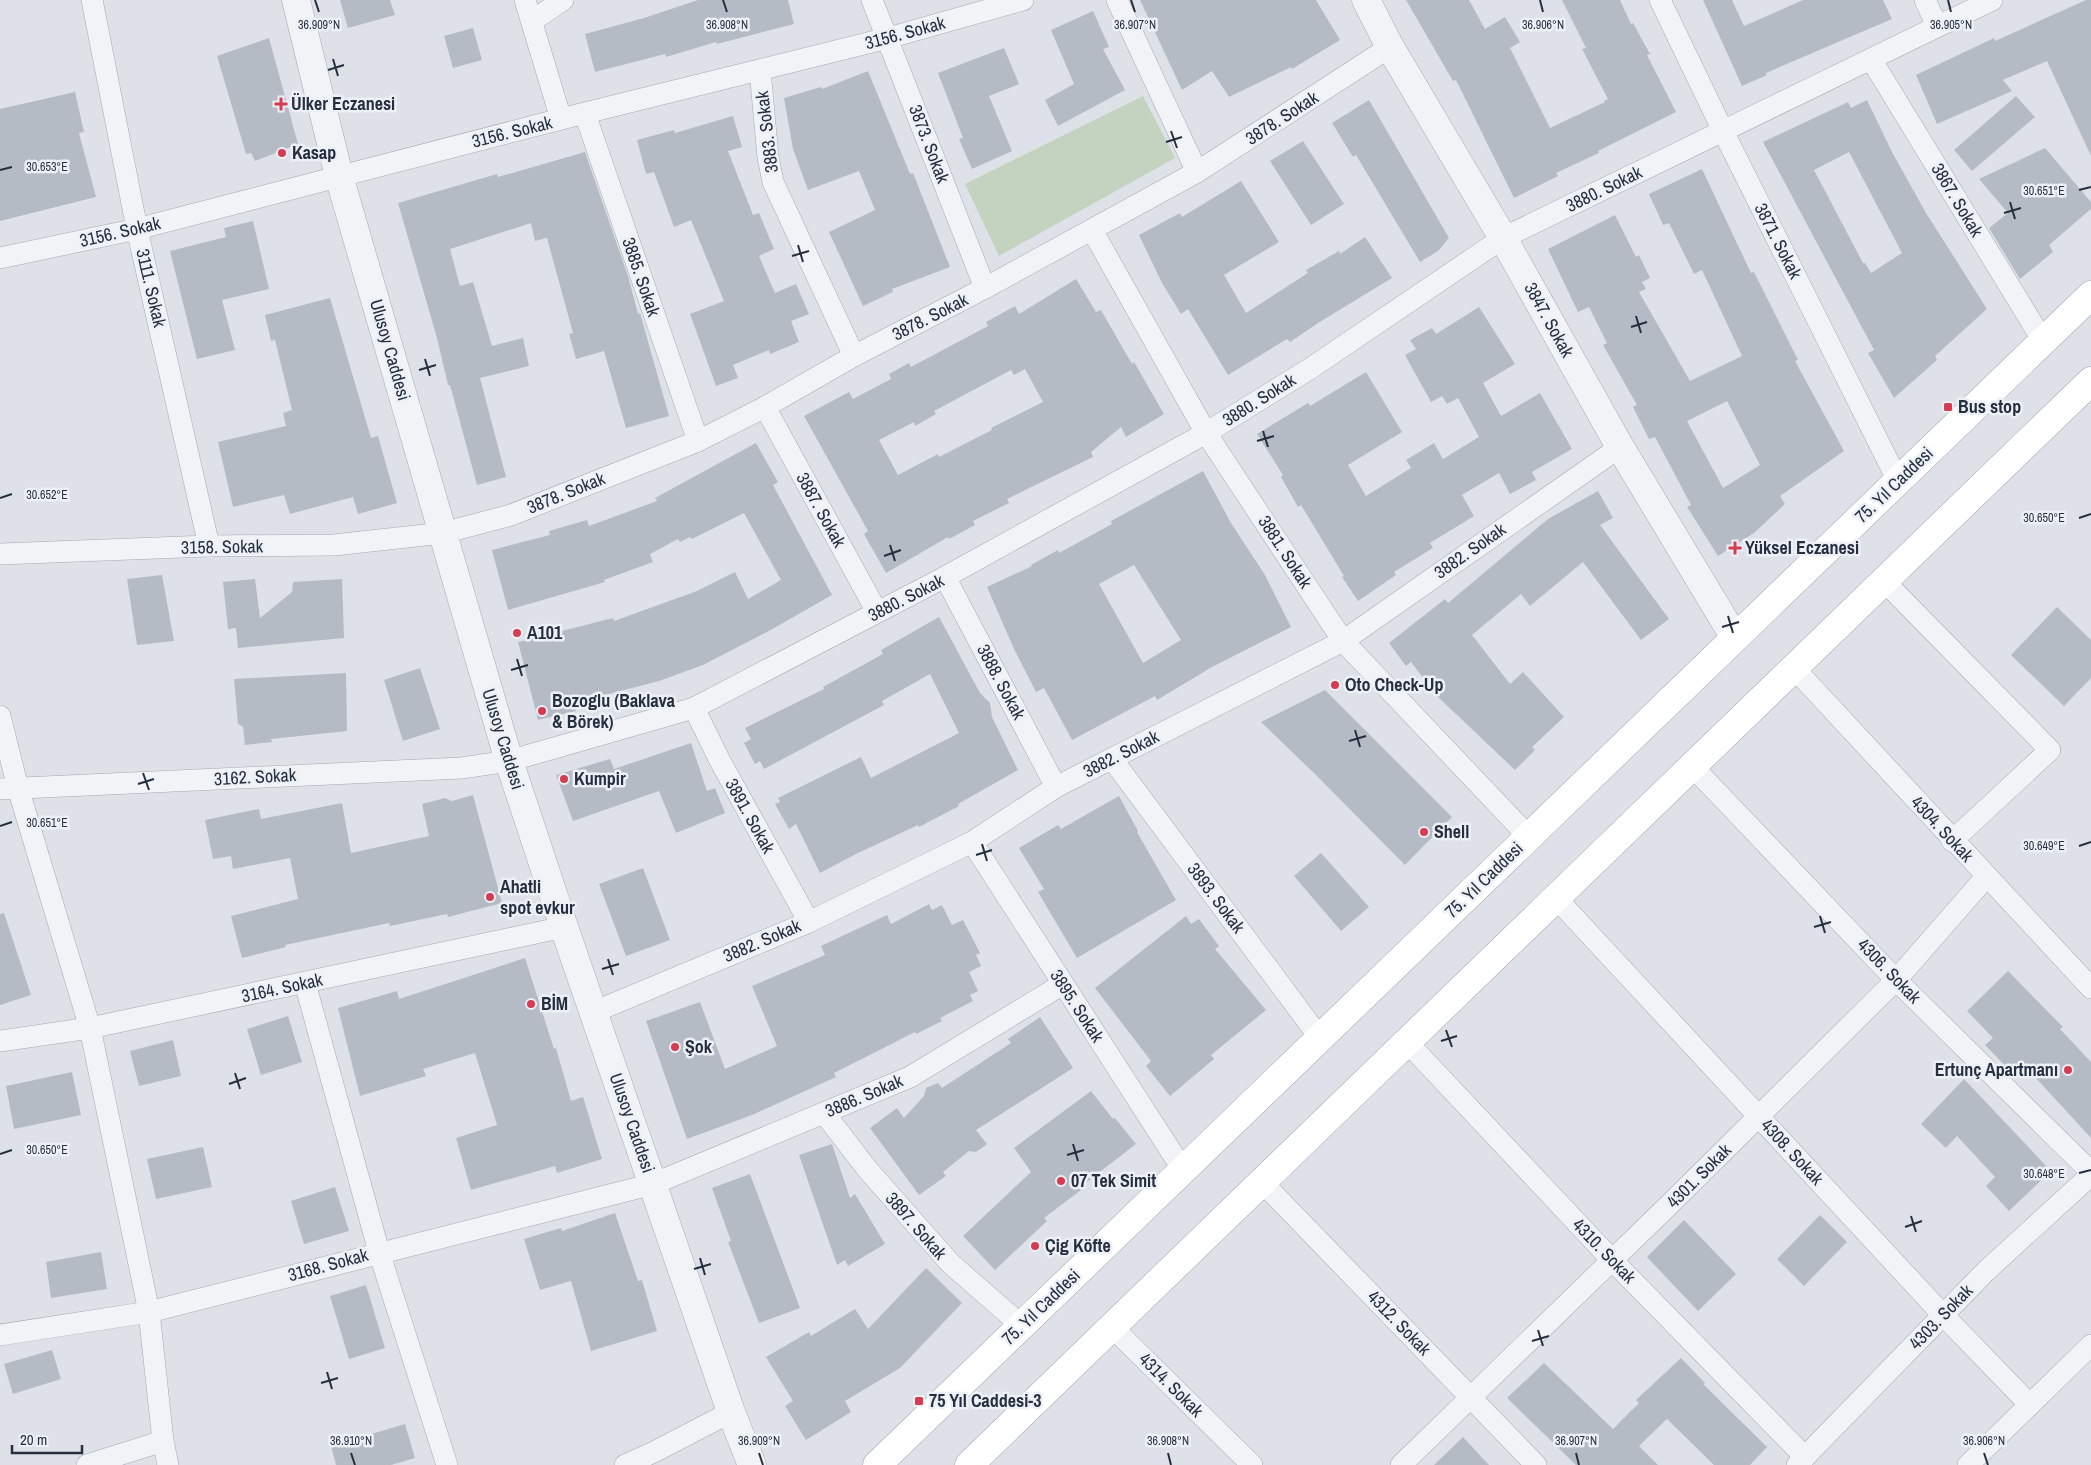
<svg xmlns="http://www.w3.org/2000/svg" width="2091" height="1465" viewBox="0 0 2091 1465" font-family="'Archivo Narrow',sans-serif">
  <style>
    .green { fill: #c4d3bf }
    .building { fill: #b5bbc5; fill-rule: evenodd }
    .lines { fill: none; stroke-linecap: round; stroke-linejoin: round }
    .minor-casing { stroke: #a3a9b2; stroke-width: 22 }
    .tertiary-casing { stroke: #a3a9b2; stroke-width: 29 }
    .primary-casing { stroke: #9da6b5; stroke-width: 29 }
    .minor { stroke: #f1f3f6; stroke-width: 21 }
    .tertiary { stroke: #f1f3f6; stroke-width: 28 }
    .primary { stroke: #fff; stroke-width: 28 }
    .ticks { fill: none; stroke: #262f40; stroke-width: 2 }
    .poi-dot { fill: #d43c51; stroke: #edf1f6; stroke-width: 2 }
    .labels { text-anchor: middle; stroke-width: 5; stroke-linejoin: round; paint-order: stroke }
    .street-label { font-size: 18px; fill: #262f40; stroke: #edf1f6 }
    .poi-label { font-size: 18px; font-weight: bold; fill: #262f40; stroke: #edf1f6; text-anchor: start }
    .ticks-label { font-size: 12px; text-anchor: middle; fill: #262f40; stroke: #edf1f6; stroke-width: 5; stroke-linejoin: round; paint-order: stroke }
  </style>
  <rect width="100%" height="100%" fill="#dee2e8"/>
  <!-- green -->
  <polygon class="green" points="1143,96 1175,158 999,256 965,184"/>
  <!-- building -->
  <g class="building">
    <polygon points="340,0 390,0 395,15 348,28"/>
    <polygon points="698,0 788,0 794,24 717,44 716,42 666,57 665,54 595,72 585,34 644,18"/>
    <polygon points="1140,0 1316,0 1340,40 1292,69 1291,67 1229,97 1212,71 1182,90"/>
    <polygon points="1406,0 1469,0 1485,29 1505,17 1520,42 1510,48 1550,128 1605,102 1604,101 1608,99 1582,49 1586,48 1562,0 1620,0 1631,24 1633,23 1650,54 1647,55 1676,112 1598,151 1599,153 1556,173 1558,176 1514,198 1456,80 1453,81"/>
    <polygon points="1703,0 1732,0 1744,26 1803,0 1883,0 1892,19 1766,73 1767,75 1742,86"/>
    <polygon points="2086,0 2091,0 2091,156 2047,61 2003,80 2012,91 1937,124 1916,75 1994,38 1995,41"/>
    <polygon points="1093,11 1109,47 1103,49 1125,90 1058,126 1045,100 1074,84 1051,30"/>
    <polygon points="473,28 482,60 453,68 444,36"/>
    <polygon points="269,38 298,144 255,161 251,153 246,154 217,56"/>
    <polygon points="1004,48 1019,84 989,96 1012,151 972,169 959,139 963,138 938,73"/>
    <polygon points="868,71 910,174 913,173 950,267 892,289 893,292 863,306 829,232 875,210 859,171 808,190 793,149 784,98 821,87 822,89"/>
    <polygon points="75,92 84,132 79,133 96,197 0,221 0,109"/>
    <polygon points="2016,96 2035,117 1972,171 1954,150"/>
    <polygon points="1369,100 1449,238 1438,251 1420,262 1356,155 1353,157 1332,123"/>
    <path d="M1867,100L1892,152L1926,213L1987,309L1935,356L1937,360L1894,398L1868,353L1874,350L1763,142L1848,102L1851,108ZM1849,152L1902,253L1871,273L1865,263H1863L1814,170Z"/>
    <polygon points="733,116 742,147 728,151 753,215 759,213 774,249 759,256 775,293 796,284 809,314 791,321 799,342 770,354 769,350 733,365 738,378 716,386 690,314 724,301 691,220 674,227 654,172 646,174 637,140 674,130 675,133"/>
    <polygon points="1303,141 1344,204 1311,225 1270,161"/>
    <polygon points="2045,148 2091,202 2091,209 2049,245 2053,252 2020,279 1989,228 2008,213 1979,179"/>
    <polygon points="585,152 628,276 638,314 640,313 669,416 626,428 604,351 576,359 569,334 573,333 547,238 535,241 531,223 450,249 460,286 473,282 492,346 523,338 529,366 480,378 506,477 477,485 450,385 448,385 437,338 398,203 497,174 498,177"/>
    <path d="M1702,169L1751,273L1754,272L1798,360L1795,361L1844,451L1780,496L1785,504L1754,533L1718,556L1687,507L1691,505L1655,437L1649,439L1633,407L1637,405L1603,345L1607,343L1589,307L1578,312L1548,249L1615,215L1636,257L1639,255L1650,278L1642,282L1646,289L1639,292L1690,381L1742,356L1702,270L1694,274L1669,223L1663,225L1649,194ZM1727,401L1760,465L1723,488L1687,421Z"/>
    <polygon points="1241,181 1279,242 1224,275 1246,313 1308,273 1306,270 1339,251 1340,254 1365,237 1392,278 1318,323 1290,342 1287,339 1228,375 1188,309 1181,314 1162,283 1139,235 1180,213 1182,217"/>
    <polygon points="253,221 269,289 222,300 235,350 197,359 170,251 226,237 224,228"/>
    <path d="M1076,279L1096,312L1101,310L1132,364L1134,362L1164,414L1126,437L1121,427L1091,452L1093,457L1007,499L1009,503L973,521L975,525L949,539L948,537L886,573L864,534L868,531L804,416L849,392L853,399L891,379L889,374L909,363L911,367L988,326L986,322L1015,306L1019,314ZM1025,369L1043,402L991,428L992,430L939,457L938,454L898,475L879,440L914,422L915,426L936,414L934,411L1011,370L1014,375Z"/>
    <polygon points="330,298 371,438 378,436 397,503 358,514 353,497 290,514 284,495 233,507 218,442 286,426 283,413 292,410 275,340 271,341 265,315"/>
    <polygon points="1479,307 1515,364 1483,383 1501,416 1540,393 1572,449 1532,472 1536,480 1510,494 1499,473 1462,495 1474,516 1430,543 1433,548 1394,572 1396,575 1358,601 1342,577 1344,576 1301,505 1298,507 1281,477 1283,475 1257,434 1308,403 1310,406 1366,372 1402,432 1348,465 1366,496 1411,468 1406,460 1434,443 1443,459 1479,437 1458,398 1447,404 1442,396 1431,402 1405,355 1416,349 1410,340 1432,328 1436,334"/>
    <polygon points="756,443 778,482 773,485 832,595 769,631 703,665 659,681 574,703 576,711 538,720 518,642 613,618 614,621 697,591 735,572 748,599 781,580 744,513 692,539 690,537 680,542 678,539 650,554 653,562 604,580 605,582 508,610 492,550 550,535 549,531 587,520 589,526 657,501 655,498"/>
    <path d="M1203,471L1231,523L1265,575L1291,627L1212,667L1157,700L1155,696L1072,740L1044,688L1036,692L1014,649L987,587L1032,566L1031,565L1058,550L1059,553L1112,524L1111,521ZM1134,565L1181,640L1143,663L1099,584Z"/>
    <polygon points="1598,491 1613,518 1600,525 1669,619 1641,640 1583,562 1530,606 1521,594 1472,635 1510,684 1523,672 1564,717 1532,747 1535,750 1515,770 1437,696 1411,662 1406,666 1389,643 1445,599 1448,603 1548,519"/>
    <polygon points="162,575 174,641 137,645 127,579"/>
    <polygon points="255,579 260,618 292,592 293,582 342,579 344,638 238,648 236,628 228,629 223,582"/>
    <polygon points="2057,607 2091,640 2091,678 2064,706 2011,655"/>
    <polygon points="939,617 980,693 990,703 992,717 1018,770 958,804 959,806 919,827 918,825 858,853 820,873 796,824 789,829 775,804 780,802 778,798 861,757 871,778 959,733 930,674 882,701 884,705 764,769 760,761 755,764 744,743 751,739 745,728 824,689 823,687 883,654 881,650"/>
    <polygon points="420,668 440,729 403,741 384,680"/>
    <polygon points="346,673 347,731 271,739 272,742 245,745 243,727 238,724 234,679"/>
    <polygon points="1325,690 1452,817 1405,865 1316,775 1261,722"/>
    <polygon points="691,743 707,791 715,788 725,813 676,833 659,791 573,821 556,775 610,759 614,769"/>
    <polygon points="473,795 502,903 448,917 447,914 390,926 389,923 285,945 286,947 242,958 231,916 298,899 290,858 233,869 231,856 213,859 205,820 259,809 261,819 342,803 351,853 429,836 422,804 445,798 452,801"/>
    <polygon points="1119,796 1138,831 1137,832 1176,900 1077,958 1038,892 1044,889 1019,848 1058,825 1061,829"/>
    <polygon points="1321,853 1369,907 1341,931 1294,876"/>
    <polygon points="643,868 670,940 626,956 599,884"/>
    <polygon points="929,904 932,910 942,905 952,925 963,920 980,953 976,955 981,966 969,972 978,991 970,995 973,1001 940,1018 942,1021 916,1034 915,1032 834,1073 836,1077 752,1115 687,1139 646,1021 700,1002 725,1069 777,1046 752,986 825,955 821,946 887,915 891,924"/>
    <polygon points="4,913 31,995 0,1005 0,914"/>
    <polygon points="1186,916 1191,924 1199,919 1219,946 1215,949 1266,1010 1211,1055 1214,1059 1170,1096 1146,1066 1151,1061 1095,988"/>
    <polygon points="525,958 554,1049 556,1048 571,1101 583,1097 602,1159 557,1173 555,1166 471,1190 456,1138 497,1125 475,1053 423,1069 426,1076 360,1096 338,1008 397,991 399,999"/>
    <polygon points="2008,971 2063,1027 2060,1029 2091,1062 2091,1138 2024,1065 2014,1075 1985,1045 1993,1038 1967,1011"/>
    <polygon points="288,1016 302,1062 261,1075 247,1029"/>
    <polygon points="1040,1017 1073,1068 976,1130 987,1144 976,1152 969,1151 943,1172 946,1176 919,1195 870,1128 897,1108 904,1118 924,1096 926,1088 938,1083 942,1088 1011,1043 1008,1039"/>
    <polygon points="173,1040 181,1076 139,1086 130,1051"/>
    <polygon points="72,1072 81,1115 14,1129 6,1086"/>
    <polygon points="1964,1079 2051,1171 2009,1211 1986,1186 1995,1177 1957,1136 1946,1148 1921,1124"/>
    <polygon points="1091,1091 1113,1119 1115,1118 1136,1144 1079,1188 1081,1190 1044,1218 1047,1221 995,1270 963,1236 1031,1172 1014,1148"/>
    <polygon points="832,1144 850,1198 855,1194 885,1244 848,1266 845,1260 837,1265 799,1155"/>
    <polygon points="203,1147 212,1187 156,1199 147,1159"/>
    <polygon points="750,1174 800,1308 759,1323 728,1242 731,1241 712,1188"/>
    <polygon points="335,1187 349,1231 304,1244 291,1201"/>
    <polygon points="615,1213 638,1281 642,1280 657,1331 591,1351 571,1281 540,1290 524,1239 561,1228 562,1231"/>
    <polygon points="1820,1215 1847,1242 1804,1286 1777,1259"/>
    <polygon points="1684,1220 1736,1274 1698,1311 1647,1257"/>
    <polygon points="101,1252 107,1289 51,1298 46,1262"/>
    <polygon points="926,1268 962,1303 900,1368 845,1401 851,1412 806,1440 785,1406 793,1401 766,1357 809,1332 811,1336 855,1309 868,1329"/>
    <polygon points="366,1285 385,1348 349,1359 330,1296"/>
    <polygon points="52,1350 61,1379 13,1394 4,1364"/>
    <polygon points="1681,1358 1705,1383 1703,1384 1767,1447 1750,1465 1714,1465 1667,1419 1639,1446 1658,1465 1576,1465 1507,1398 1544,1363 1613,1429 1639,1403 1636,1400"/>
    <polygon points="405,1424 415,1458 391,1465 336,1465 331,1446"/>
    <polygon points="1463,1437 1489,1465 1434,1465"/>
  </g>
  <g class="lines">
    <!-- minor casing -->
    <g class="minor-casing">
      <g id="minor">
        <polyline points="92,0 137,229 209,546"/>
        <polyline points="525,0 561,119"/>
        <polyline points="872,0 985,288"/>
        <polyline points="1117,0 1197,172"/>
        <polyline points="1660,0 1723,131 1898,481"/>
        <polyline points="1925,0 1937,26"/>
        <polyline points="532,21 563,0"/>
        <polyline points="1871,59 2043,341"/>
        <polyline points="760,70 768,157 773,182 854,356"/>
        <polyline points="585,114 698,441"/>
        <polyline points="1092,230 1206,433 1343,641 1529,837"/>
        <polyline points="0,258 137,229 561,119 888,38 1023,0"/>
        <polyline points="765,407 877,612"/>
        <polyline points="0,554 209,546 334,545 443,533 511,515 698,441 765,407 854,356 985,288 1197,172 1390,47"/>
        <polyline points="945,577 1056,787"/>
        <polyline points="1884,581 2050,750 1952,841"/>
        <polyline points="1794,668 2091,988"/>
        <polyline points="694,708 720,761 809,922"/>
        <polyline points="0,716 18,788 90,1028 149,1312 163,1441 168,1465"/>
        <polyline points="1112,759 1320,1038"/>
        <polyline points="1692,766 1896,980 2091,1172"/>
        <polyline points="0,789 462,768 509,761 694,708 945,577 1206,433 1311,368 1503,238 1992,0"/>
        <polyline points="972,842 1183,1170"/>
        <polyline points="1556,898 1943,1315 2030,1405"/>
        <polyline points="305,983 379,1252 447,1465"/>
        <polyline points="594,1012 809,922 972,842 1056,787 1343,641 1620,447"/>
        <polyline points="0,1041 90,1028 564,927"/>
        <polyline points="1407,1042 1612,1260 1805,1457"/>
        <polyline points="824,1113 868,1170 950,1263 1022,1326"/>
        <polyline points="1262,1182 1536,1465"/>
        <polyline points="1112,1327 1252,1465"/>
        <polyline points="0,1335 149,1312 653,1184 910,1077 1063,984"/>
        <polyline points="87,1465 163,1441"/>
        <polyline points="625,1465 654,1452 731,1412"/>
        <polyline points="1401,1465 1670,1204 1896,980 1986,877"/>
        <polyline points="1797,1465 1986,1271 2091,1175"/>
        <polyline points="1968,1465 2091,1345"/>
      </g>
    </g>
    <!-- tertiary casing -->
    <g class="tertiary-casing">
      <g id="tertiary">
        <polyline points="296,0 339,176 509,761 564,927 731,1412 752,1465"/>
        <polyline points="1366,0 1390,47 1503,238 1620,447 1735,638"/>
      </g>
    </g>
    <!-- primary casing -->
    <g class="primary-casing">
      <g id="primary">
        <polyline points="877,1465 2091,295"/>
        <polyline points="969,1465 2091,381"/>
      </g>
    </g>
    <!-- minor -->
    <use href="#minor" class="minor"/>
    <!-- tertiary -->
    <use href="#tertiary" class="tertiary"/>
    <!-- primary -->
    <use href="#primary" class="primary"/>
  </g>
  <!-- ticks -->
  <path class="ticks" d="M315,0L319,12M723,0L727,12M1131,0L1135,12M1540,0L1543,12M1948,0L1951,12M333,59L338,76M328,70L344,65M1171,131L1177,148M1166,142L1182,137M0,170L12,167M2079,190L2091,187M2010,202L2015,219M2004,213L2021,208M798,245L803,262M792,256L809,251M1636,316L1641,333M1631,327L1647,322M425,359L430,376M419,370L436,365M1263,431L1268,447M1257,441L1274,436M0,498L12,494M2079,518L2091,514M890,545L895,561M884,556L901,550M1728,616L1733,633M1722,627L1739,622M517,659L522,676M511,670L528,665M1355,730L1360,747M1349,741L1366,736M143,773L149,790M138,784L154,779M0,826L12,822M982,844L987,861M2079,846L2091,842M976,855L992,850M1820,916L1825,933M1814,927L1831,922M608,959L613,975M602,969L619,964M1446,1030L1452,1047M1441,1041L1457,1036M235,1073L240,1089M229,1084L246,1078M1073,1144L1078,1161M0,1154L12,1150M1067,1155L1084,1150M2079,1173L2091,1170M1911,1216L1916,1232M1905,1227L1922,1221M700,1258L705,1275M694,1269L711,1264M1538,1330L1543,1346M1532,1341L1549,1336M327,1372L332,1389M321,1383L338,1378M351,1453L355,1465M759,1453L763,1465M1168,1453L1171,1465M1576,1453L1579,1465M1984,1453L1988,1465"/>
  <!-- markers -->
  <g class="poi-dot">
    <path d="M278.5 96.5h5v5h5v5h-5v5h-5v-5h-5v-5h5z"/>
    <circle cx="282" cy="153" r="5"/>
    <rect x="1943" y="402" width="10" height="10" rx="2.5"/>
    <path d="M1732.5 540.5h5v5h5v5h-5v5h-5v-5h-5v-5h5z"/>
    <circle cx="517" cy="633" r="5"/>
    <circle cx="1335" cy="685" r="5"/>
    <circle cx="542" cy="711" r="5"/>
    <circle cx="564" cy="779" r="5"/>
    <circle cx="1424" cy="832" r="5"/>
    <circle cx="490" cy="897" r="5"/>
    <circle cx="531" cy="1004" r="5"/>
    <circle cx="675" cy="1047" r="5"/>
    <circle cx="2068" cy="1070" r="5"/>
    <circle cx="1061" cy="1181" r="5"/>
    <circle cx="1035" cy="1246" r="5"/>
    <rect x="914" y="1396" width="10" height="10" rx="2.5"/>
  </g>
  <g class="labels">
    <!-- street labels -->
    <g class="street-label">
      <text transform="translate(905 33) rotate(-15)" y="6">3156. Sokak</text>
      <text transform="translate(1282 118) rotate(-33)" y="6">3878. Sokak</text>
      <text transform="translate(512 132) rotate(-14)" y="6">3156. Sokak</text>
      <text transform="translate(767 132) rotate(-97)" y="6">3883. Sokak</text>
      <text transform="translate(929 144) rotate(69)" y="6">3873. Sokak</text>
      <text transform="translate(1604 189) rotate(-26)" y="6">3880. Sokak</text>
      <text transform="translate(1957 200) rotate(59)" y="6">3867. Sokak</text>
      <text transform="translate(120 232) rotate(-13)" y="6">3156. Sokak</text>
      <text transform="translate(1778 241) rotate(63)" y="6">3871. Sokak</text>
      <text transform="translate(641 277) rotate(71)" y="6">3885. Sokak</text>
      <text transform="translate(151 288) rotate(77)" y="6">3111. Sokak</text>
      <text transform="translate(930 317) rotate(-27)" y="6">3878. Sokak</text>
      <text transform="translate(1549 320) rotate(61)" y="6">3847. Sokak</text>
      <text transform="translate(390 350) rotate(74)" y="6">Ulusoy Caddesi</text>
      <text transform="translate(1259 400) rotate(-32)" y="6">3880. Sokak</text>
      <text transform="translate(1894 485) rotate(-44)" y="6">75. Yıl Caddesi</text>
      <text transform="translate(566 493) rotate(-22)" y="6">3878. Sokak</text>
      <text transform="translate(821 510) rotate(61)" y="6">3887. Sokak</text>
      <text transform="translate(222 547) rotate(-1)" y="6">3158. Sokak</text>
      <text transform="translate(1470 551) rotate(-35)" y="6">3882. Sokak</text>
      <text transform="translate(1285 552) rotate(57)" y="6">3881. Sokak</text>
      <text transform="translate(906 598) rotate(-27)" y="6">3880. Sokak</text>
      <text transform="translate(1001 682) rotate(62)" y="6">3888. Sokak</text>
      <text transform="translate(503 739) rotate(73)" y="6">Ulusoy Caddesi</text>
      <text transform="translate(1121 754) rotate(-27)" y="6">3882. Sokak</text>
      <text transform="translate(255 777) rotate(-3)" y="6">3162. Sokak</text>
      <text transform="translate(750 816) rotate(61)" y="6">3891. Sokak</text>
      <text transform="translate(1942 829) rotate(47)" y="6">4304. Sokak</text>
      <text transform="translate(1484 880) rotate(-44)" y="6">75. Yıl Caddesi</text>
      <text transform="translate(1216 898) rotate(53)" y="6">3893. Sokak</text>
      <text transform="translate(762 941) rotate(-23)" y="6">3882. Sokak</text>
      <text transform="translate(1889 971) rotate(46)" y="6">4306. Sokak</text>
      <text transform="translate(282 988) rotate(-12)" y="6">3164. Sokak</text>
      <text transform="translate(1077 1006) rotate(57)" y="6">3895. Sokak</text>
      <text transform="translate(864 1096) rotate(-23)" y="6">3886. Sokak</text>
      <text transform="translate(632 1123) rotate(71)" y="6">Ulusoy Caddesi</text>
      <text transform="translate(1792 1152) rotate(47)" y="6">4308. Sokak</text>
      <text transform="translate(1699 1176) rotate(-45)" y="6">4301. Sokak</text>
      <text transform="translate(916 1226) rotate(49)" y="6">3897. Sokak</text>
      <text transform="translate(1604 1251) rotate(46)" y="6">4310. Sokak</text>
      <text transform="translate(328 1265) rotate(-15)" y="6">3168. Sokak</text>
      <text transform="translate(1041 1307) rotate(-44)" y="6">75. Yıl Caddesi</text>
      <text transform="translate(1941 1317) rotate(-46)" y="6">4303. Sokak</text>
      <text transform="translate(1399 1323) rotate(46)" y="6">4312. Sokak</text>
      <text transform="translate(1171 1385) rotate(45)" y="6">4314. Sokak</text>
    </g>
    <!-- poi labels -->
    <g class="poi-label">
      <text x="291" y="110">Ülker Eczanesi</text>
      <text x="292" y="159">Kasap</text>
      <text x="1958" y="413">Bus stop</text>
      <text x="1745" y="554">Yüksel Eczanesi</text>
      <text x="527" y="639">A101</text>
      <text x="1345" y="691">Oto Check-Up</text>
      <text x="552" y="707">Bozoglu (Baklava<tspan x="552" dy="21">&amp; Börek)</tspan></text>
      <text x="574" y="785">Kumpir</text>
      <text x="1434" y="838">Shell</text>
      <text x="500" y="893">Ahatli<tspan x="500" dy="21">spot evkur</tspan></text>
      <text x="541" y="1010">BİM</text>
      <text x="685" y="1053">Şok</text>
      <text x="2058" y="1076" text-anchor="end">Ertunç Apartmanı</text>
      <text x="1071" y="1187">07 Tek Simit</text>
      <text x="1045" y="1252">Çig Köfte</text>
      <text x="929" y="1407">75 Yıl Caddesi-3</text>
    </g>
  </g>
  <g class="ticks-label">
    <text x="319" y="29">36.909°N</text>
    <text x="727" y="29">36.908°N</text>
    <text x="1135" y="29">36.907°N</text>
    <text x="1543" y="29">36.906°N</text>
    <text x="1951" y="29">36.905°N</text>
    <text x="47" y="171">30.653°E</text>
    <text x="2044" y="195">30.651°E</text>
    <text x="47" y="499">30.652°E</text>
    <text x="2044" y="522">30.650°E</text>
    <text x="47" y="827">30.651°E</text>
    <text x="2044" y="850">30.649°E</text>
    <text x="47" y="1154">30.650°E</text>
    <text x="2044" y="1178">30.648°E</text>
    <text x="351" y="1445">36.910°N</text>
    <text x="759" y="1445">36.909°N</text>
    <text x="1168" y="1445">36.908°N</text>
    <text x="1576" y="1445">36.907°N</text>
    <text x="1984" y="1445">36.906°N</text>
  </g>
  <!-- scale -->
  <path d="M12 1445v8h70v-8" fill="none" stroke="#262f40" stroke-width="2.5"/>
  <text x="20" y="1445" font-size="15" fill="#262f40" stroke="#edf1f6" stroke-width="4" paint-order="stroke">20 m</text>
</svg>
